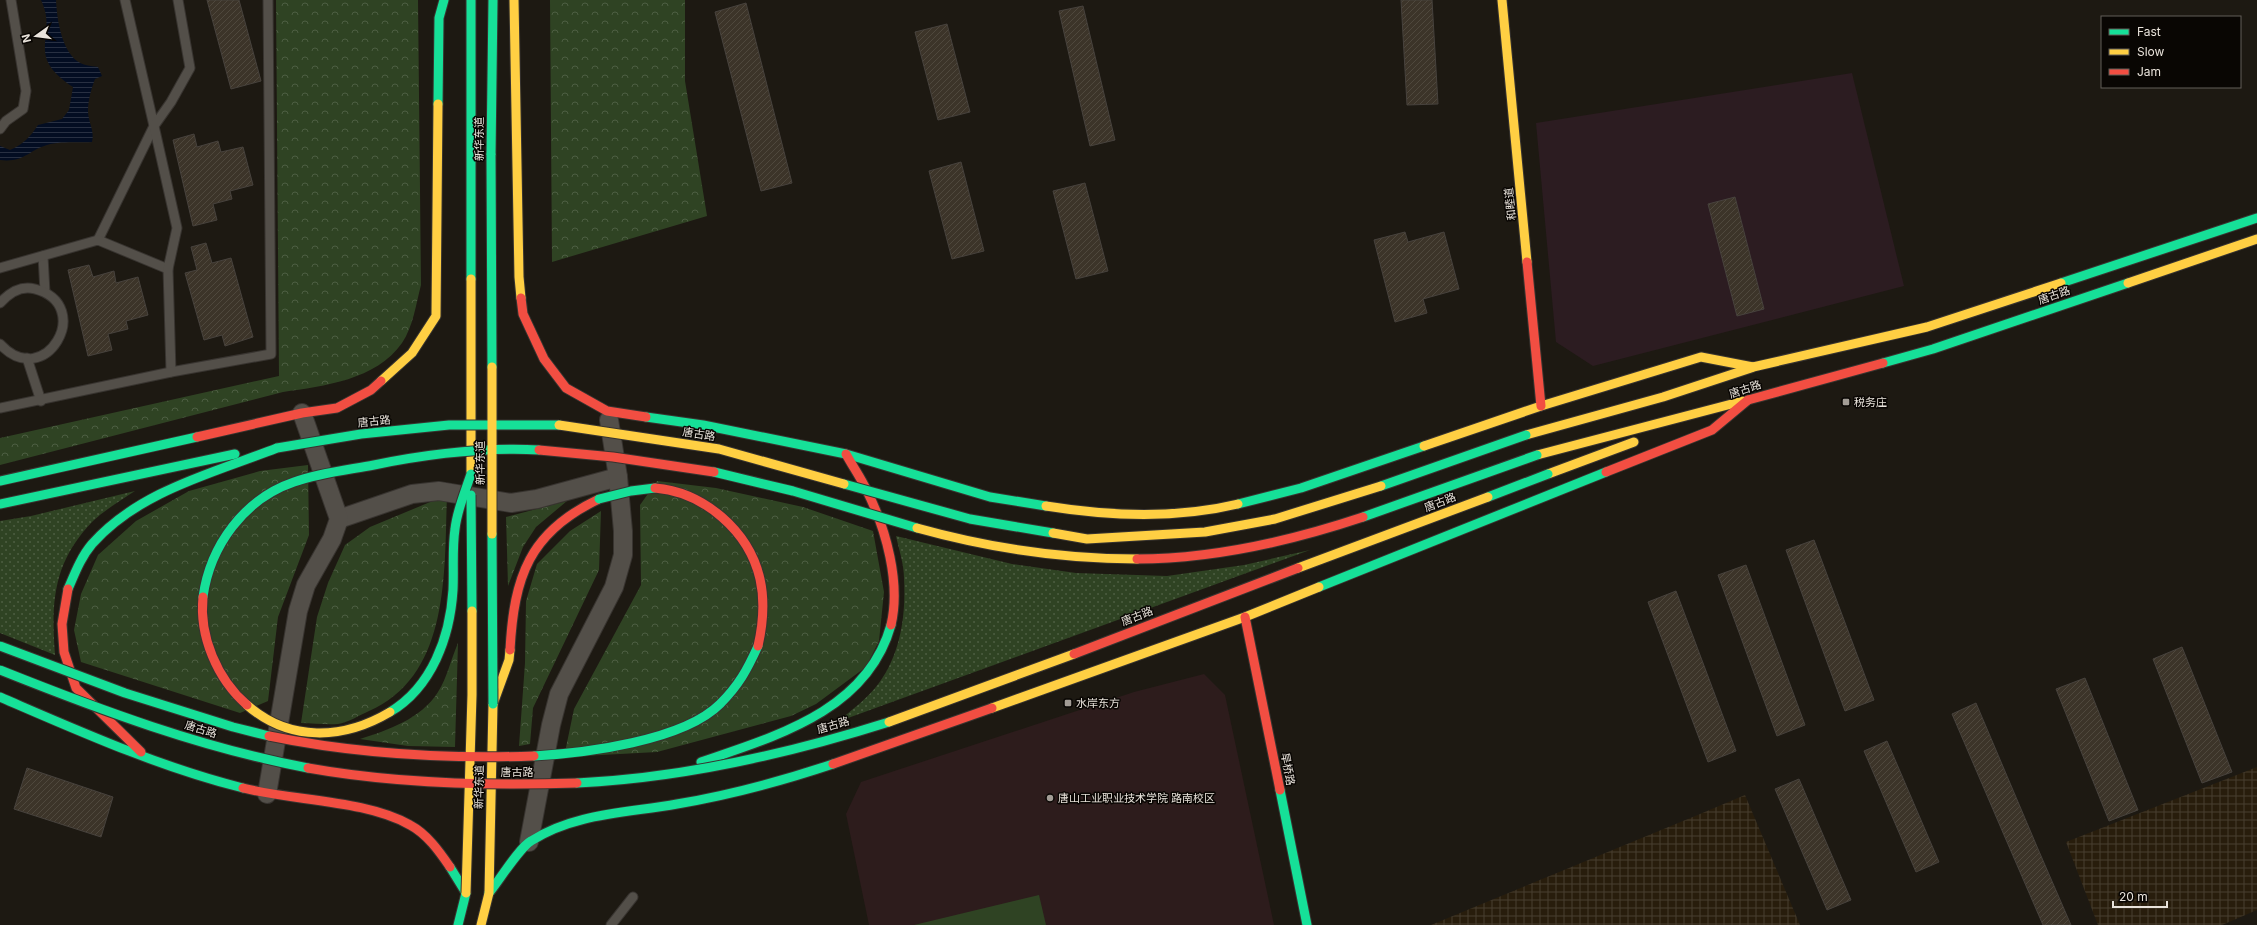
<svg xmlns="http://www.w3.org/2000/svg" width="2257" height="925" viewBox="0 0 2257 925" font-family="Inter,'Noto Sans SC',sans-serif">
  <style>
    .commercial { fill: #2c1c21 }
    .industrial { fill: url(#industrial-grid) }
    .education { fill: #2d1c1c }
    .grass { fill: url(#grass-dots) }
    .forest { fill: url(#forest-crowns) }
    .park { fill: #2f4323 }
    .water { fill: url(#water-rules) }
    .building { fill: url(#building-hatch); stroke: #47423d }
    .lines { fill: none; stroke-linecap: round; stroke-linejoin: round }
    .lane-casing { stroke: #383430; stroke-width: 11 }
    .street-casing { stroke: #383430; stroke-width: 20 }
    .fast-casing { stroke: #383430; stroke-width: 11 }
    .slow-casing { stroke: #383430; stroke-width: 11 }
    .jam-casing { stroke: #383430; stroke-width: 11 }
    .lane { stroke: #534f49; stroke-width: 9 }
    .street { stroke: #534f49; stroke-width: 18 }
    .fast { stroke: #16e098; stroke-width: 9 }
    .slow { stroke: #ffcf43; stroke-width: 9 }
    .jam { stroke: #f24e42; stroke-width: 9 }
    .fast-bridge-casing { stroke: #383430; stroke-width: 11; stroke-linecap: butt }
    .slow-bridge-casing { stroke: #383430; stroke-width: 11; stroke-linecap: butt }
    .jam-bridge-casing { stroke: #383430; stroke-width: 11; stroke-linecap: butt }
    .fast-bridge { stroke: #16e098; stroke-width: 9 }
    .slow-bridge { stroke: #ffcf43; stroke-width: 9 }
    .jam-bridge { stroke: #f24e42; stroke-width: 9 }
    .poi-dot { fill: #a29c95; stroke: #090603; stroke-width: 1.5 }
    .labels { text-anchor: middle; stroke-width: 3; stroke-linejoin: round; paint-order: stroke }
    .street-label { font-size: 11px; fill: #e9e3db; stroke: #090603 }
    .poi-label { font-size: 11px; fill: #e9e3db; stroke: #090603; text-anchor: start }
  </style>
  <defs>
    <pattern id="industrial-grid" width="8" height="8" patternUnits="userSpaceOnUse"><rect width="8" height="8" fill="#281d0c"/><path d="M0 4h8M4 0v8" fill="none" stroke="#473e2f"/></pattern>
    <pattern id="grass-dots" width="8" height="8" patternUnits="userSpaceOnUse"><rect width="8" height="8" fill="#2f4323"/><path d="M2 2h.1M6 6h.1" fill="none" stroke="#4d5e42" stroke-width="1.8" stroke-linecap="round"/></pattern>
    <pattern id="forest-crowns" width="20" height="18" patternUnits="userSpaceOnUse"><rect width="20" height="18" fill="#2f4323"/><path d="M2 6a3 3 0 1 1 6 0M12 15a3 3 0 1 1 6 0" fill="none" stroke="#4d5e42"/></pattern>
    <pattern id="water-rules" width="6" height="5" patternUnits="userSpaceOnUse"><rect width="6" height="5" fill="#030d22"/><path d="M0 2.5h6" fill="none" stroke="#283042"/></pattern>
    <pattern id="building-hatch" width="6" height="6" patternUnits="userSpaceOnUse"><rect width="6" height="6" fill="#3c3429"/><path d="M-1 1l2-2M0 6l6-6M5 7l2-2" fill="none" stroke="#4f483d"/></pattern>
  </defs>
  <rect width="100%" height="100%" fill="#1d1912"/>
  <!-- commercial -->
  <polygon class="commercial" points="1852,73 1904,286 1593,366 1556,342 1536,123"/>
  <!-- industrial -->
  <g class="industrial">
    <polygon points="2257,767 2257,910 2222,925 2098,925 2066,842"/>
    <polygon points="1745,795 1800,925 1431,925 1700,814"/>
  </g>
  <!-- education -->
  <polygon class="education" points="1204,674 1225,695 1274,925 869,925 846,814 861,782 1134,692"/>
  <!-- grass -->
  <g class="grass">
    <path d="M135,491C121,500 105,510 93,521C53,562 51,602 55,655L0,633V521L31,516Z"/>
    <path d="M896,536L1012,564L1076,573L1167,576L1244,565L1310,550L837,722C852,710 868,698 879,683C901,653 906,614 904,578C904,564 899,550 896,536Z"/>
  </g>
  <!-- forest -->
  <g class="forest">
    <path d="M276,0H418L421,285C416,304 413,327 402,343C376,380 324,386 283,392L0,465V438L279,376Z"/>
    <polygon points="550,0 685,0 685,81 707,216 552,262"/>
    <polygon points="308,465 309,535 278,617 268,701 240,713 81,662 74,630 81,594 98,555 136,521 189,491 260,471"/>
    <polygon points="657,481 716,488 803,507 873,531 884,592 879,641 866,667 816,704 791,716 657,752 564,757 574,709 641,585 640,505"/>
    <path d="M447,495C444,571 451,675 369,711C360,715 347,723 338,724C326,725 313,723 301,723L317,617L328,583L345,545L370,527Z"/>
    <polygon points="567,501 536,527 523,547 508,586 506,517"/>
    <polygon points="601,511 599,570 533,708 530,744 519,746 525,663 526,601 537,564 570,531"/>
    <path d="M458,643L455,747L408,746L360,739C388,730 421,719 438,692C447,678 451,659 458,643Z"/>
  </g>
  <!-- park -->
  <polygon class="park" points="1039,895 1046,925 914,925"/>
  <!-- water -->
  <path class="water" d="M41,0H56C57,19 61,48 77,61C82,65 91,66 98,67L102,76L95,79C91,90 88,100 88,111C88,122 95,131 92,142C78,143 60,141 47,145C29,150 24,163 0,160V146L10,150C24,144 30,137 38,125L62,119L69,110L73,87C23,54 59,37 41,0Z"/>
  <!-- building -->
  <g class="building">
    <polygon points="207,0 239,0 261,81 231,89"/>
    <polygon points="1401,0 1432,0 1438,104 1407,105"/>
    <polygon points="746,3 792,183 761,191 715,12"/>
    <polygon points="1083,6 1115,140 1090,146 1059,11"/>
    <polygon points="947,24 970,112 938,120 915,32"/>
    <polygon points="194,134 197,147 218,141 221,152 243,147 253,185 230,191 232,199 213,204 217,220 193,226 173,140"/>
    <polygon points="961,162 984,251 952,259 929,171"/>
    <polygon points="1085,183 1108,271 1076,279 1053,191"/>
    <polygon points="1735,197 1764,309 1737,316 1708,204"/>
    <polygon points="1405,232 1408,242 1444,232 1459,289 1423,299 1427,313 1395,322 1374,240"/>
    <polygon points="206,243 212,263 231,258 253,337 225,346 222,335 204,340 185,273 197,270 191,247"/>
    <polygon points="89,265 93,277 114,271 116,283 138,277 148,315 126,321 128,329 108,334 112,350 88,356 68,270"/>
    <polygon points="1814,540 1874,700 1845,711 1786,550"/>
    <polygon points="1746,565 1805,725 1777,736 1718,575"/>
    <polygon points="1676,591 1736,751 1708,762 1648,602"/>
    <polygon points="2182,647 2232,772 2202,783 2153,659"/>
    <polygon points="2085,678 2138,810 2109,821 2056,689"/>
    <polygon points="1976,703 2038,849 2071,925 2043,925 2004,835 1952,714"/>
    <polygon points="1887,741 1939,862 1916,872 1864,751"/>
    <polygon points="27,768 113,797 101,837 14,809"/>
    <polygon points="1799,779 1851,900 1827,910 1775,789"/>
  </g>
  <g class="lines">
    <!-- lane casing -->
    <g class="lane-casing">
      <g id="lane">
        <polyline points="0,129 6,121 23,109 26,91 11,0"/>
        <polyline points="98,240 154,126 125,0"/>
        <polyline points="43,256 45,292"/>
        <polyline points="0,268 98,240 168,269"/>
        <path d="M0,303C9,293 21,285 35,289C96,305 45,393 0,344"/>
        <polyline points="27,358 41,401"/>
        <polyline points="171,372 168,269 177,228 154,126 171,102 190,68 178,0"/>
        <polyline points="0,408 171,372 271,354 268,0"/>
        <polyline points="611,925 633,897"/>
      </g>
    </g>
    <!-- street casing -->
    <g class="street-casing">
      <g id="street">
        <polyline points="339,519 412,494 439,491 511,503 537,499 618,477"/>
        <polyline points="267,794 298,611 306,585 332,539 339,519 302,413"/>
        <polyline points="529,842 551,725 559,694 614,587 623,555 623,531 618,477 609,420"/>
      </g>
    </g>
    <!-- fast casing -->
    <g class="fast-casing">
      <g id="fast">
        <polyline points="471,0 471,279"/>
        <polyline points="438,104 439,18 444,0"/>
        <polyline points="491,155 493,0"/>
        <polyline points="2061,283 2257,218"/>
        <polyline points="1883,363 1933,349 2128,283"/>
        <polyline points="646,417 703,425 846,454 990,497 1046,506"/>
        <polyline points="0,481 197,437"/>
        <polyline points="0,504 235,454"/>
        <polyline points="1238,504 1301,488 1424,446"/>
        <polyline points="1319,587 1606,472"/>
        <path d="M68,589C75,573 81,557 92,544C139,491 213,473 277,448"/>
        <path d="M0,697C79,731 159,767 243,788"/>
        <path d="M701,762C776,736 867,711 891,625"/>
        <polyline points="1280,790 1307,925"/>
        <polyline points="450,867 466,893 458,925"/>
        <path d="M489,893C499,881 519,848 531,841C574,813 628,813 677,804C731,795 782,781 833,764"/>
      </g>
    </g>
    <!-- slow casing -->
    <g class="slow-casing">
      <g id="slow">
        <polyline points="514,0 519,277 521,298"/>
        <polyline points="1502,0 1527,262"/>
        <polyline points="471,279 471,474"/>
        <polyline points="2128,283 2257,239"/>
        <polyline points="1753,367 1927,327 2061,283"/>
        <polyline points="381,381 412,353 436,316 438,104"/>
        <polyline points="1526,435 1663,397 1751,368"/>
        <polyline points="1424,446 1541,406 1701,357 1753,367"/>
        <polyline points="1537,455 1743,401"/>
        <polyline points="1548,474 1634,442"/>
        <path d="M1046,506C1108,516 1176,519 1238,504"/>
        <polyline points="992,708 1245,617 1319,587"/>
        <polyline points="481,925 489,893 493,704 509,660 510,650"/>
      </g>
    </g>
    <!-- jam casing -->
    <g class="jam-casing">
      <g id="jam">
        <polyline points="1527,262 1541,406"/>
        <polyline points="521,298 523,314 544,359 566,388 607,411 646,417"/>
        <polyline points="1748,400 1883,363"/>
        <polyline points="197,437 302,413 337,408 371,390 381,381"/>
        <path d="M846,454C853,467 861,478 867,491C886,529 901,583 891,625"/>
        <polyline points="1606,472 1712,430 1748,400"/>
        <polyline points="68,589 62,624 64,652 76,688 141,752"/>
        <polyline points="1245,617 1280,790"/>
        <path d="M510,650C514,577 529,532 599,499"/>
        <polyline points="833,764 992,708"/>
        <path d="M243,788C294,801 366,800 410,825C427,834 439,851 450,867"/>
      </g>
    </g>
    <!-- lane -->
    <use href="#lane" class="lane"/>
    <!-- street -->
    <use href="#street" class="street"/>
    <!-- fast -->
    <use href="#fast" class="fast"/>
    <!-- slow -->
    <use href="#slow" class="slow"/>
    <!-- jam -->
    <use href="#jam" class="jam"/>
    <!-- fast-bridge casing -->
    <g class="fast-bridge-casing">
      <g id="fast-bridge">
        <polyline points="491,155 492,367"/>
        <polyline points="277,448 361,434 449,425 559,425"/>
        <polyline points="714,472 793,491 917,528"/>
        <polyline points="844,484 970,519 1053,533"/>
        <polyline points="1381,486 1526,435"/>
        <polyline points="471,495 472,611"/>
        <polyline points="1488,497 1548,474"/>
        <polyline points="599,499 631,491 655,488"/>
        <polyline points="1363,517 1537,455"/>
        <polyline points="492,534 493,704"/>
        <path d="M203,597C210,546 244,499 294,482C319,473 347,470 374,465C428,454 483,447 539,450"/>
        <polyline points="0,646 125,693 233,727 269,736"/>
        <path d="M0,670C100,710 202,748 308,768"/>
        <path d="M390,712C432,687 450,637 453,590C454,570 452,549 455,529C457,510 465,492 471,474"/>
        <path d="M534,756C585,753 683,741 720,704C739,685 747,670 758,646"/>
        <path d="M577,783C683,778 788,754 889,722"/>
      </g>
    </g>
    <!-- slow-bridge casing -->
    <g class="slow-bridge-casing">
      <g id="slow-bridge">
        <polyline points="492,367 492,534"/>
        <polyline points="559,425 719,449 844,484"/>
        <path d="M917,528C989,548 1062,559 1137,559"/>
        <polyline points="1053,533 1087,539 1205,532 1275,519 1381,486"/>
        <polyline points="1298,568 1488,497"/>
        <path d="M247,705C289,742 343,740 390,712"/>
        <polyline points="889,722 1074,654"/>
        <polyline points="466,893 472,695 472,611"/>
      </g>
    </g>
    <!-- jam-bridge casing -->
    <g class="jam-bridge-casing">
      <g id="jam-bridge">
        <polyline points="539,450 613,457 714,472"/>
        <path d="M655,488C704,492 749,531 760,579C765,601 763,624 758,646"/>
        <path d="M1137,559C1214,559 1291,541 1363,517"/>
        <path d="M203,597C199,636 217,679 247,705"/>
        <polyline points="1074,654 1298,568"/>
        <path d="M269,736C357,754 445,759 534,756"/>
        <path d="M308,768C397,784 488,786 577,783"/>
      </g>
    </g>
    <!-- fast-bridge -->
    <use href="#fast-bridge" class="fast-bridge"/>
    <!-- slow-bridge -->
    <use href="#slow-bridge" class="slow-bridge"/>
    <!-- jam-bridge -->
    <use href="#jam-bridge" class="jam-bridge"/>
  </g>
  <!-- markers -->
  <g class="poi-dot">
    <rect x="1842" y="398" width="8" height="8" rx="2"/>
    <rect x="1064" y="699" width="8" height="8" rx="2"/>
    <circle cx="1050" cy="798" r="4"/>
  </g>
  <g class="labels">
    <!-- street labels -->
    <g class="street-label">
      <text transform="translate(479 139) rotate(-90)" y="4">新华东道</text>
      <text transform="translate(1510 204) rotate(-96)" y="4">和睦道</text>
      <text transform="translate(2054 295) rotate(-19)" y="4">唐古路</text>
      <text transform="translate(1745 389) rotate(-18)" y="4">唐古路</text>
      <text transform="translate(374 421) rotate(-6)" y="4">唐古路</text>
      <text transform="translate(699 434) rotate(9)" y="4">唐古路</text>
      <text transform="translate(480 463) rotate(-90)" y="4">新华东道</text>
      <text transform="translate(1440 502) rotate(-21)" y="4">唐古路</text>
      <text transform="translate(1137 616) rotate(-21)" y="4">唐古路</text>
      <text transform="translate(833 725) rotate(-16)" y="4">唐古路</text>
      <text transform="translate(201 729) rotate(17)" y="4">唐古路</text>
      <text transform="translate(1288 769) rotate(79)" y="4">旱桥路</text>
      <text x="517" y="776">唐古路</text>
      <text transform="translate(479 787) rotate(-89)" y="4">新华东道</text>
    </g>
    <!-- poi labels -->
    <g class="poi-label">
      <text x="1854" y="406">税务庄</text>
      <text x="1076" y="707">水岸东方</text>
      <text x="1058" y="802">唐山工业职业技术学院 路南校区</text>
    </g>
  </g>
  <!-- legend -->
  <rect x="2101" y="16" width="140" height="72" fill="#090603" stroke="#635e59"/>
  <rect x="2109" y="29" width="20" height="6" fill="#16e098" stroke="#635e59"/>
  <text x="2137" y="36" font-size="12" fill="#e9e3db">Fast</text>
  <rect x="2109" y="49" width="20" height="6" fill="#ffcf43" stroke="#635e59"/>
  <text x="2137" y="56" font-size="12" fill="#e9e3db">Slow</text>
  <rect x="2109" y="69" width="20" height="6" fill="#f24e42" stroke="#635e59"/>
  <text x="2137" y="76" font-size="12" fill="#e9e3db">Jam</text>
  <!-- north arrow -->
  <g transform="translate(36 36) rotate(256)" stroke="#090603" stroke-width="3" paint-order="stroke">
  <path d="M0-3L7 15L0 10L-7 15Z" fill="#e9e3db"/>
  <text y="-6" font-size="11" font-weight="bold" text-anchor="middle" fill="#e9e3db">N</text>
  </g>
  <!-- scale -->
  <path d="M2113 901v6h54v-6" fill="none" stroke="#e9e3db" stroke-width="2"/>
  <text x="2119" y="901" font-size="12" fill="#e9e3db" stroke="#090603" stroke-width="3" paint-order="stroke">20 m</text>
</svg>
